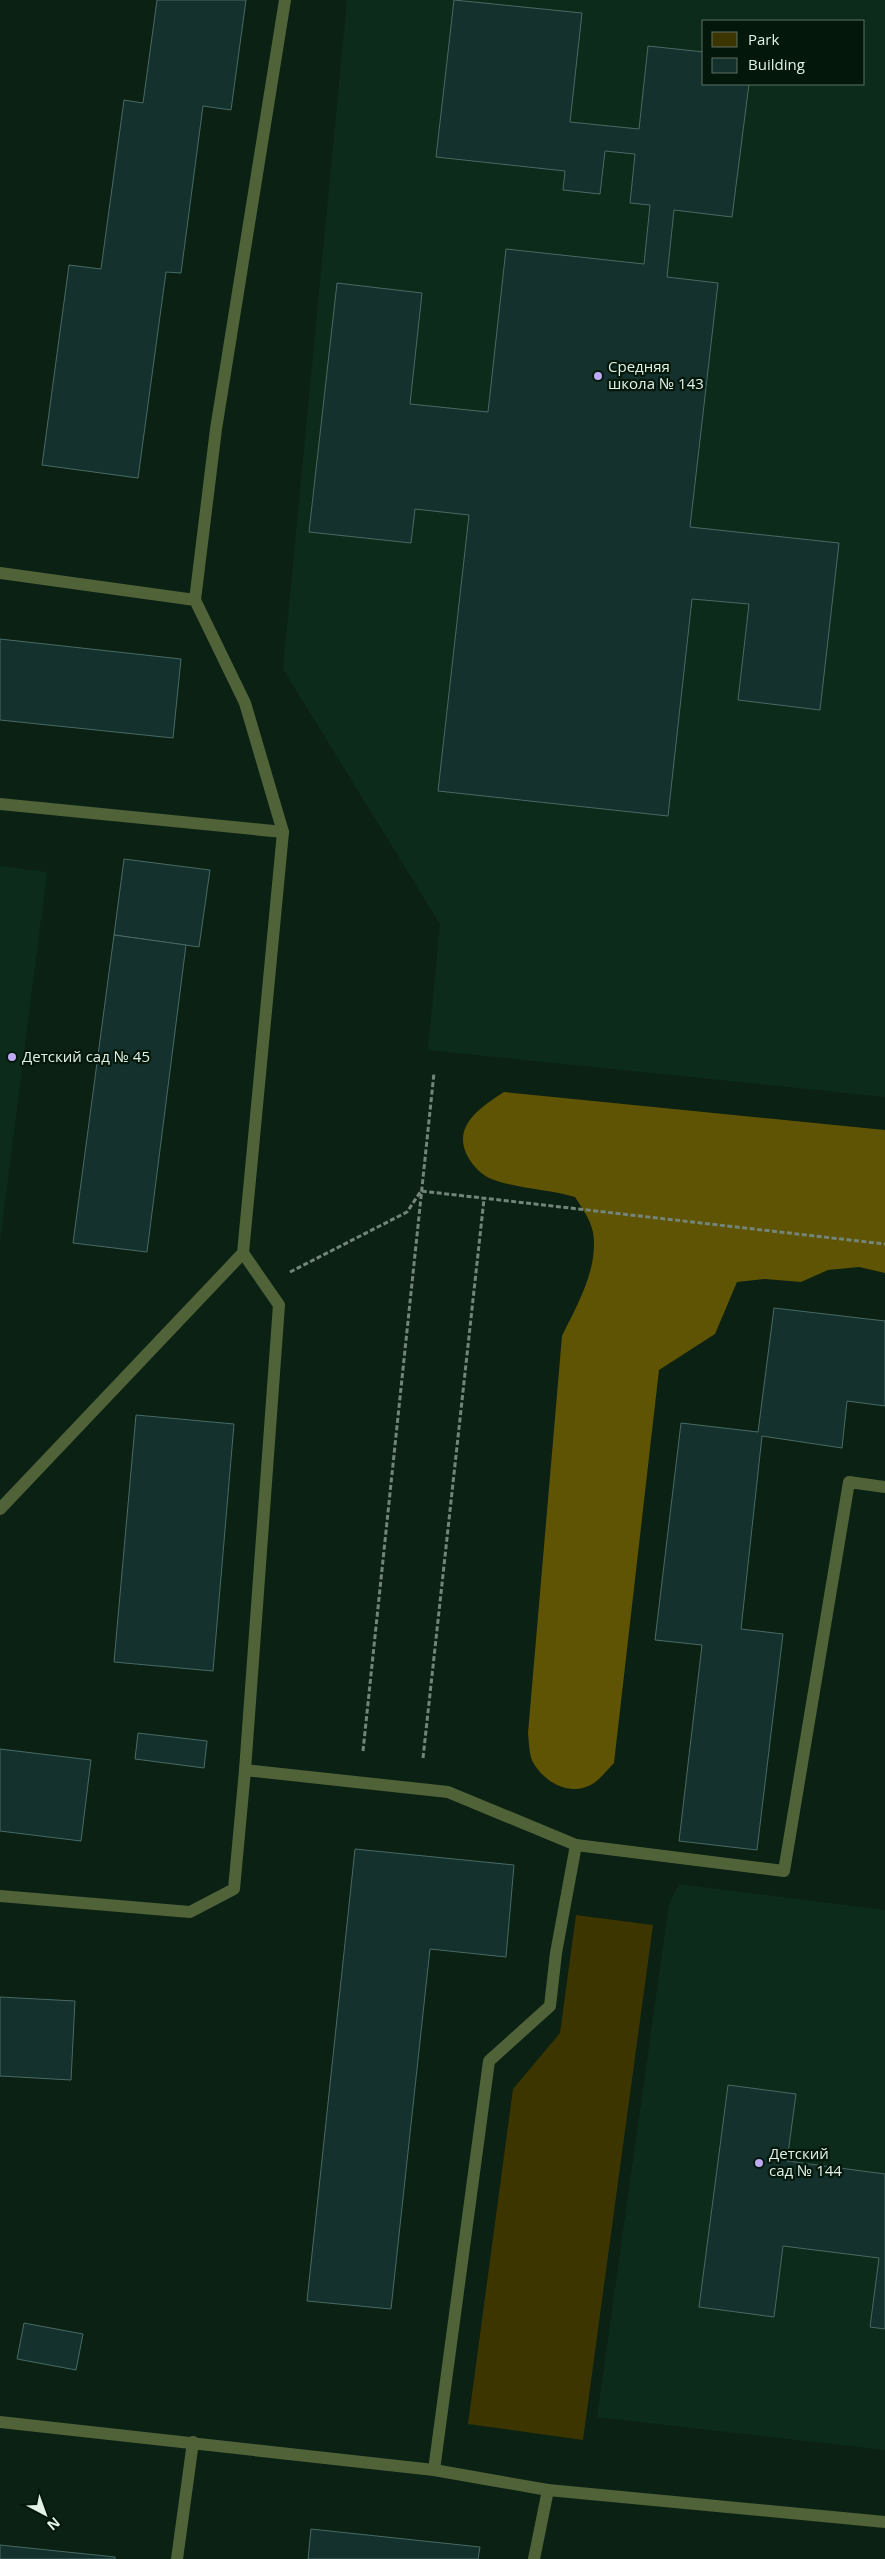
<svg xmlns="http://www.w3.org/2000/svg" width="885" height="2559" viewBox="0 0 885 2559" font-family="'Open Sans',sans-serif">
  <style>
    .built { fill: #0d2b1a; fill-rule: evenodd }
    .green { fill: #3d3500 }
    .forest { fill: #5f5304 }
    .building { fill: #14312d; stroke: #496a64 }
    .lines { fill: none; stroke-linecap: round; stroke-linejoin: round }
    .path { stroke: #73857a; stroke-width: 3; stroke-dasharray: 5 2.5; stroke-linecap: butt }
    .service { stroke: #506238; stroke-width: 12 }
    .poi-dot { fill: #bea9f4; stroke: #03180b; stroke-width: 2 }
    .labels { text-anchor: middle; stroke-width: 4.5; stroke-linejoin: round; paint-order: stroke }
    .poi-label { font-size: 15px; fill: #e3f1e7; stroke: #03180b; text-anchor: start }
  </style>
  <rect width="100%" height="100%" fill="#0b2114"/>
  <!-- built -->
  <g class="built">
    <path d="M347,0H885V1097L428,1050L440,924L283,669ZM704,21H864V84H704Z"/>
    <polygon points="0,866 47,872 0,1242"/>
    <polygon points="679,1884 885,1910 885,2450 597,2417 669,1904"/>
  </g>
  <!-- green -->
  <polygon class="green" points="576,1915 653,1925 583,2440 468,2424 513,2089 560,2033"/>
  <!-- forest -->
  <path class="forest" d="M504,1092L885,1130V1273L859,1267L828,1270L801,1282L765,1279L737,1282L715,1334L659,1370L614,1763C608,1769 601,1778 594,1783C573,1797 547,1785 534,1764C529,1757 529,1742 528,1733L562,1336C577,1305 599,1268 593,1232C590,1219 582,1208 575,1197C548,1189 516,1189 489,1178C481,1174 472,1165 468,1157C451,1126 481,1107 504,1092Z"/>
  <!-- building -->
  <g class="building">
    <polygon points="157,0 246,0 231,110 203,106 181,273 166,272 138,478 42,465 69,265 101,269 124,100 143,103"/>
    <polygon points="454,0 582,13 570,122 639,129 648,46 704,52 704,84 749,84 732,217 674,210 667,277 718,283 690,527 839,543 820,710 738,700 749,604 692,599 668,816 438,791 469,515 415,509 411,543 309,532 337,283 422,293 410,404 488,412 506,249 644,264 650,205 630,203 635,154 605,151 600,194 563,190 565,171 436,157"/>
    <polygon points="0,639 181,659 173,738 0,720"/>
    <polygon points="124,859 210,870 199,947 114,935"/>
    <polygon points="114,935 186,945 147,1252 73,1243"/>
    <polygon points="774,1308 885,1321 885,1406 847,1401 842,1448 762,1436 741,1629 783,1634 757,1850 679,1841 702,1645 655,1640 681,1423 758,1432"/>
    <polygon points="136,1415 234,1424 213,1671 114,1662"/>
    <polygon points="138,1733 207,1741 204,1768 135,1759"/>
    <polygon points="0,1749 91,1760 81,1841 0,1831"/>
    <polygon points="355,1849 514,1865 506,1957 430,1949 391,2309 307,2301"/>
    <polygon points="0,1997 75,2001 71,2080 0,2076"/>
    <polygon points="728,2085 796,2094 787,2161 885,2174 885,2329 870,2327 879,2258 783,2246 774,2317 699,2307"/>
    <polygon points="24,2323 83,2334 76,2370 17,2359"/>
    <polygon points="311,2529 480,2547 478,2559 308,2559"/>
    <polygon points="0,2545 115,2557 115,2559 0,2559"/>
  </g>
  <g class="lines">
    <!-- path -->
    <g class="path">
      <polyline points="290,1272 407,1212 421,1191 885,1244"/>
      <polyline points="363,1751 434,1073"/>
      <polyline points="423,1758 484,1199"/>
    </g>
    <!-- service -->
    <g class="service">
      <polyline points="0,573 195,600 245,703 283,832 243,1253 0,1509"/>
      <polyline points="195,600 216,429 285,0"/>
      <polyline points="0,804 283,832"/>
      <polyline points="245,1770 448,1792 576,1845 784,1871 849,1482 885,1487"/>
      <polyline points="0,1896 190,1912 234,1889 245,1770 279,1305 243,1253"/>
      <polyline points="0,2422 434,2470 548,2490 885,2522"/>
      <polyline points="434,2470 489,2061 550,2006 556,1953 576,1845"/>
      <polyline points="177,2559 193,2442"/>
      <polyline points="534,2559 548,2490"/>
    </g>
  </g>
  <!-- markers -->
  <g class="poi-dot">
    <circle cx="598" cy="376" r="5"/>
    <circle cx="12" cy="1057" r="5"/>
    <circle cx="759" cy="2163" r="5"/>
  </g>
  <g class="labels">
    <!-- poi labels -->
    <g class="poi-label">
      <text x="608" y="372">Средняя<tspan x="608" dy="17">школа № 143</tspan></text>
      <text x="22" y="1062">Детский сад № 45</text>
      <text x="769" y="2159">Детский<tspan x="769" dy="17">сад № 144</tspan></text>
    </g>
  </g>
  <!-- legend -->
  <rect x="702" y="20" width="162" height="65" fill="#03180b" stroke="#5d6f63"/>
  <rect x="712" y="32" width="25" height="15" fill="#3d3500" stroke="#5d6f63"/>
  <text x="748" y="45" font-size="15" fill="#e3f1e7">Park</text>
  <rect x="712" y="58" width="25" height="15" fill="#14312d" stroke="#5d6f63"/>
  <text x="748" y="70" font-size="15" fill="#e3f1e7">Building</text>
  <!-- north arrow -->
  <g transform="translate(45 2514) rotate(139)" stroke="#03180b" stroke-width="4" paint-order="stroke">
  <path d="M0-4L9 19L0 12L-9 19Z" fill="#e3f1e7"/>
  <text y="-8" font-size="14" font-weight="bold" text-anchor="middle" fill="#e3f1e7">N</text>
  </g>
</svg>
